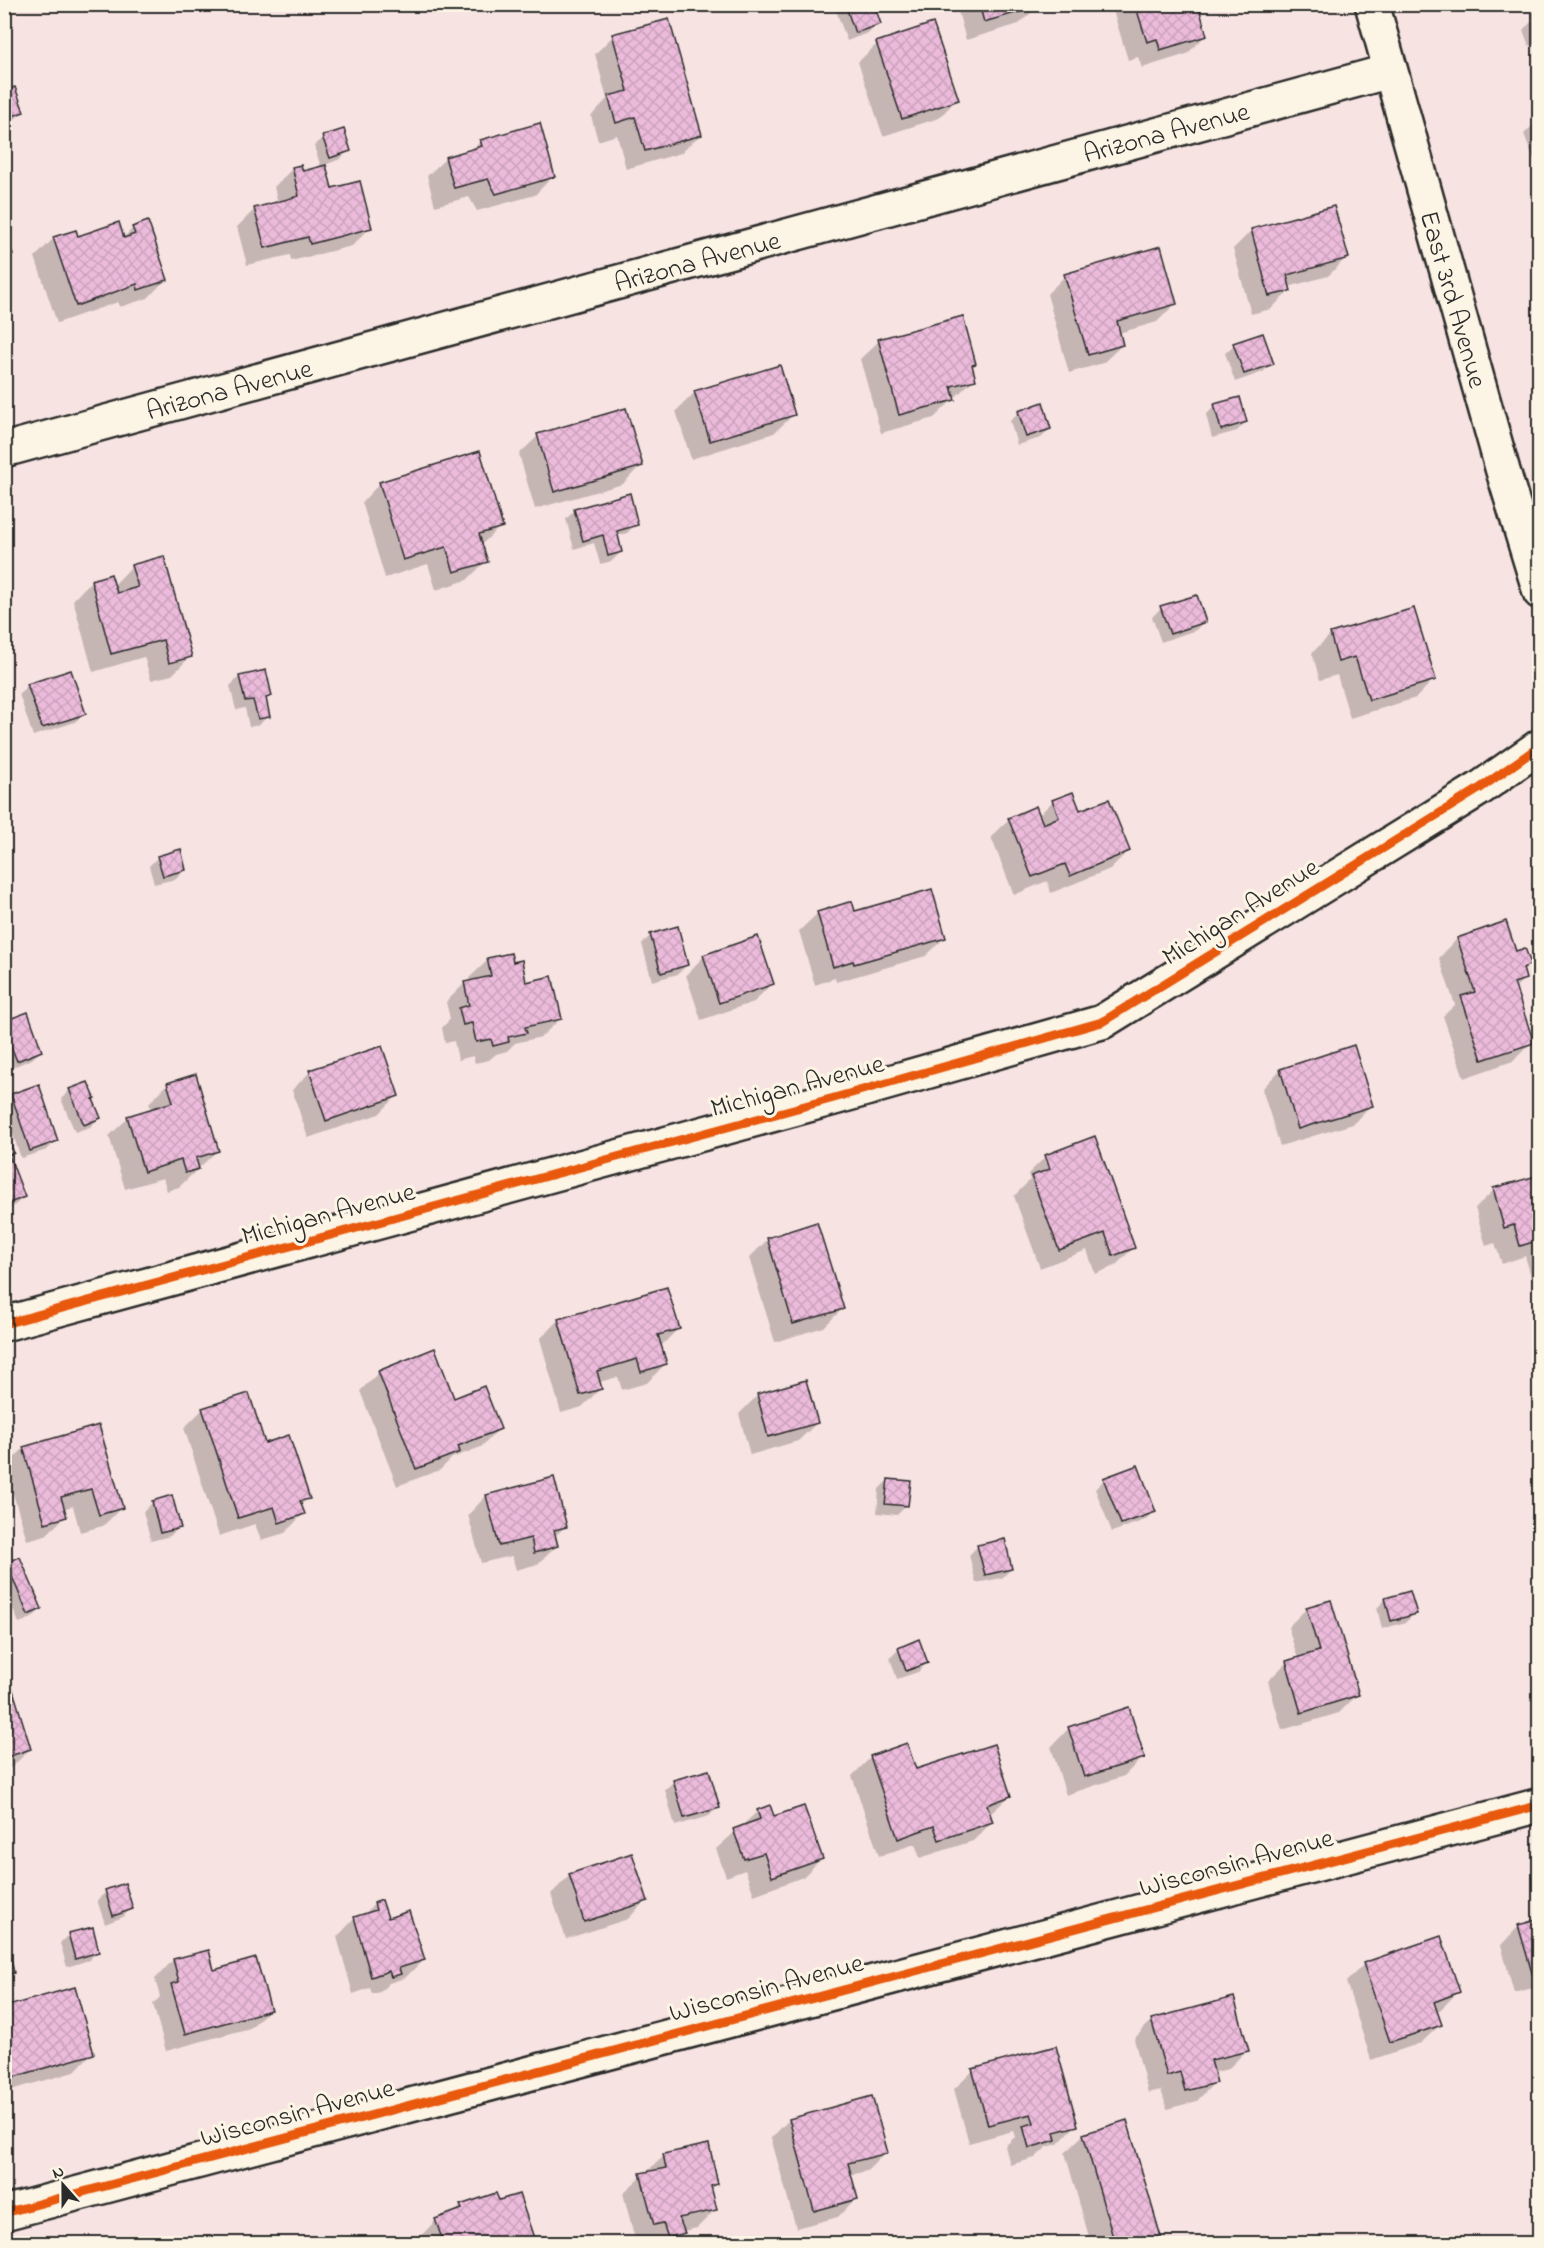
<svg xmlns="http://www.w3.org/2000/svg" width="1544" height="2248" viewBox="0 0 1544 2248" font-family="'Indie Flower',sans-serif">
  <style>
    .shadow { fill: #0003 }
    .building { fill: url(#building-cross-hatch); stroke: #2b2b2b; stroke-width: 1.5 }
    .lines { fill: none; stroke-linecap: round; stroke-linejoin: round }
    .street-casing { stroke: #2b2b2b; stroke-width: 38 }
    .street { stroke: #fcf5e5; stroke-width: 33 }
    .cycleway-casing { stroke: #fcf5e5; stroke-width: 13 }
    .cycleway { stroke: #e8590c; stroke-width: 9 }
    .labels { text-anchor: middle; stroke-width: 6; stroke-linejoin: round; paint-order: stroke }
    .street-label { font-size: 27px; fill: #2b2b2b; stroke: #fcf5e5 }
  </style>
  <defs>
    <pattern id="building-cross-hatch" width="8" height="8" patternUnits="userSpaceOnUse" patternTransform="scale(1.5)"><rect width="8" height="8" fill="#ecbbdb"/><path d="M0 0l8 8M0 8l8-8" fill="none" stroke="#cba1bc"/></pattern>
  </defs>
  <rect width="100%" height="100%" fill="#f7e4e2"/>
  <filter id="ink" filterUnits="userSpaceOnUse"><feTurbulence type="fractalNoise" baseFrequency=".0167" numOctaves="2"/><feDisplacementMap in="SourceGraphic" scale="12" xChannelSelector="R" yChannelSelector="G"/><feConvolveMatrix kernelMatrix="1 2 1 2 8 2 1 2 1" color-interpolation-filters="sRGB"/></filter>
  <g filter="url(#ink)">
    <!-- shadow -->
    <g class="shadow">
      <polygon points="873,4 879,23 870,32 847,41 834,5"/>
      <polygon points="956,4 1038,4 1038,6 1019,24 966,40"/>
      <polygon points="1111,4 1196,4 1206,35 1187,54 1142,68 1138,57 1128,60"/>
      <polygon points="1540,6 1540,47 1538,43 1529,46 1523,30 1533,20 1531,14"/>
      <polygon points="613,36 700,135 681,153 626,169 617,135 598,141 591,116 607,99 595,54"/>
      <polygon points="877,44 957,99 939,118 883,136 858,62"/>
      <polygon points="4,93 23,111 14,120 4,124"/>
      <polygon points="1540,118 1540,175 1524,134"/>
      <polygon points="323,137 349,150 340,159 325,165 331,189 371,227 352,246 291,261 290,255 247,265 237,227 255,209 278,203 274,187 293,168 302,172 321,167 314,146"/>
      <polygon points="481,141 553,176 535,195 477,211 469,197 435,206 427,176 446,158 471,151"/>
      <polygon points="1333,208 1347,257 1328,276 1288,287 1289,291 1271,309 1251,314 1233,249 1251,231"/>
      <polygon points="133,228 166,279 148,298 120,307 118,302 57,323 35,257 53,239 75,232 77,238 123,238"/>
      <polygon points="1065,276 1176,303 1157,322 1119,333 1122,345 1103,363 1069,373 1047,294"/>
      <polygon points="879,341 975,363 971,367 974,379 934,418 881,433 860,359"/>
      <polygon points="1234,345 1272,363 1263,372 1235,382 1225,353"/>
      <polygon points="695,392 793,415 774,433 691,459 676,411"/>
      <polygon points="1215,406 1246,422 1237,431 1212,438 1206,415"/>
      <polygon points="1019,412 1050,429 1041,438 1017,445 1010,421"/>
      <polygon points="538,436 641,465 623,484 535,509 519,454"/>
      <polygon points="380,483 501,526 481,545 486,561 467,580 436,590 428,564 385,578 362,502"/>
      <polygon points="575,510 636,524 627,533 616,536 621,552 612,561 600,564 594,543 574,549 566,519"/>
      <polygon points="132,566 191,656 172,675 151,680 144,657 93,672 73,600 91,581 113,586"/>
      <polygon points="1161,608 1204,621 1196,630 1161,642 1152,617"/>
      <polygon points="1413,609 1434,679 1416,698 1350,718 1337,675 1320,680 1312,653 1330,635"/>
      <polygon points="239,677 270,696 265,701 268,716 259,725 249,727 245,708 236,710 230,686"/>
      <polygon points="28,685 84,714 75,722 33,736 19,694"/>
      <polygon points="1072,794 1079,812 1128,851 1110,869 1051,893 1047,881 1014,895 991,837 1009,819 1038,816 1053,801"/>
      <polygon points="158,857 185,870 176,879 154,884 149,866"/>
      <polygon points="818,913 854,913 945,937 926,956 836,982 835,978 815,985 799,931"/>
      <polygon points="1505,923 1515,953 1529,964 1522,971 1525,978 1514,989 1532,1042 1513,1061 1464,1078 1443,1016 1455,1005 1439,958 1457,939"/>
      <polygon points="651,935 687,965 678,974 652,981 642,944"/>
      <polygon points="704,956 772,983 754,1002 701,1020 686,975"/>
      <polygon points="488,960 512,964 525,984 560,1019 541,1037 515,1043 507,1051 496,1054 489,1060 475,1063 473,1056 458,1060 454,1041 445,1043 442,1028 450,1019 446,1002 465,983 470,982 469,978"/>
      <polygon points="4,1023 41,1051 32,1059 8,1069 4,1060"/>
      <polygon points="1353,1047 1371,1105 1353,1124 1280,1146 1262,1089 1280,1070"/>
      <polygon points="310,1072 397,1096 379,1114 308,1138 292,1090"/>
      <polygon points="195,1076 218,1150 179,1187 167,1191 163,1178 125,1189 109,1136 128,1118 151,1110 149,1103 167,1085"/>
      <polygon points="70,1090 92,1100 99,1118 90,1127 75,1132 61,1099"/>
      <polygon points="12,1095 56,1141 47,1150 21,1158 4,1109 4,1102"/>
      <polygon points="4,1138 12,1153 8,1156 24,1197 4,1215"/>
      <polygon points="1046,1156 1134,1247 1115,1266 1095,1274 1087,1250 1040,1268 1014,1196 1030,1180 1028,1174"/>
      <polygon points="1540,1176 1540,1307 1525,1256 1502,1264 1495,1243 1486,1246 1475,1208 1494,1190"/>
      <polygon points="768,1239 842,1309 824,1327 775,1342 749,1258"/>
      <polygon points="558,1320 678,1329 660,1347 665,1364 647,1383 622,1390 618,1377 599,1382 601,1388 582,1407 561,1413 540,1339"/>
      <polygon points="434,1350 453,1400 500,1428 481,1447 452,1458 440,1470 397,1486 360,1391 379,1372"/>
      <polygon points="758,1395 817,1423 798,1441 750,1455 739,1414"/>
      <polygon points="203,1409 264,1445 308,1498 300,1506 303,1514 285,1533 261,1540 255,1524 219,1536 184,1428"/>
      <polygon points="24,1448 122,1507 103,1526 80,1532 73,1506 63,1509 65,1517 46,1535 27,1540 5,1467"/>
      <polygon points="553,1479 565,1527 554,1537 557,1546 538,1564 516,1570 512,1556 481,1563 468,1515 486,1496"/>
      <polygon points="888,1480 906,1506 897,1515 877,1513 879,1489"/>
      <polygon points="1104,1480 1154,1511 1145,1520 1112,1532 1095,1489"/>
      <polygon points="152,1503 179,1527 170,1536 151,1541 143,1512"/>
      <polygon points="978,1546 1011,1569 1002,1578 976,1583 969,1555"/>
      <polygon points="7,1564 41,1609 32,1618 19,1623 4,1588 4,1566"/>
      <polygon points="1386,1599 1415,1613 1406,1622 1382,1629 1377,1608"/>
      <polygon points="1307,1608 1357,1695 1339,1713 1282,1730 1268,1681 1287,1662 1298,1659 1288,1627"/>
      <polygon points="899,1649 927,1663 918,1672 897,1679 890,1658"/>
      <polygon points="4,1691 30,1749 11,1768 4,1770"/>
      <polygon points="1069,1728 1143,1757 1124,1776 1066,1795 1051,1747"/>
      <polygon points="871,1757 915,1771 1010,1796 989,1815 992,1822 973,1841 920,1858 915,1844 879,1856 852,1776"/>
      <polygon points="674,1781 718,1807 709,1816 675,1826 665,1790"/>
      <polygon points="758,1811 773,1818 821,1859 803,1877 754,1895 745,1870 726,1877 716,1849"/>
      <polygon points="570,1875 646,1900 628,1919 566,1939 551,1894"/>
      <polygon points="106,1892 131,1908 123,1917 105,1924 97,1900"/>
      <polygon points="381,1902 387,1920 424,1959 405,1978 389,1983 380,1992 372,1994 370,1988 353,1994 337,1937 355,1918 363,1916 374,1904"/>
      <polygon points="1540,1921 1540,1986 1514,1993 1501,1945 1519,1926"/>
      <polygon points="69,1934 98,1951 89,1960 67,1967 60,1943"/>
      <polygon points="4,1952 13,1973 4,1981"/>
      <polygon points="173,1960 213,1972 269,2010 250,2028 166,2051 153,2004 160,1997 155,1979"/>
      <polygon points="1364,1964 1458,1992 1440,2010 1436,2012 1440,2025 1421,2043 1371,2060 1346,1982"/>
      <polygon points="4,2008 92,2053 74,2072 4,2092"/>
      <polygon points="1152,2020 1247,2050 1228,2069 1213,2073 1215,2082 1197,2101 1167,2109 1161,2090 1148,2093 1134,2039"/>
      <polygon points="973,2071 1076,2125 1058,2144 1047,2147 1035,2158 1010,2165 1005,2146 1015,2137 1013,2131 969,2143 954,2089"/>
      <polygon points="789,2120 886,2152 867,2171 850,2175 856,2198 838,2217 796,2228 771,2138"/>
      <polygon points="1083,2135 1161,2244 1091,2244 1065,2153"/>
      <polygon points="664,2156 717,2184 711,2190 715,2210 697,2228 683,2231 673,2244 646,2244 645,2240 636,2243 623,2193"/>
      <polygon points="498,2202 534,2244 419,2244 418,2239 436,2220 453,2214 461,2206"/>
    </g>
    <!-- building -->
    <g class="building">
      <polygon points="845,4 874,4 881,24 855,33"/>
      <polygon points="979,4 1039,4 1040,6 984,22"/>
      <polygon points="1135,4 1198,4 1207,36 1160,50 1157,39 1147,42"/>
      <polygon points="669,19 702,135 645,151 635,117 616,123 608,96 628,91 612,34"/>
      <polygon points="933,23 959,100 902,119 876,42"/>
      <polygon points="15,87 24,112 4,119 4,91"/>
      <polygon points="540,123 555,177 496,194 488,179 454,188 445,157 482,146 480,140"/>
      <polygon points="344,129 351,151 330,158 322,136"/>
      <polygon points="301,165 303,171 326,165 332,188 360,181 372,228 310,244 308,237 265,248 254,208 299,196 292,167"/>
      <polygon points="1334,206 1349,258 1287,275 1291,291 1269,296 1251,229"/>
      <polygon points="148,221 168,280 138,290 137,284 76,306 53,237 76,230 78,236 119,222 124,238 135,234 132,227"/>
      <polygon points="4,231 13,254 4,257"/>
      <polygon points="1161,246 1177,304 1117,321 1123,345 1088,355 1064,274"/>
      <polygon points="963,316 976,364 972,365 976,380 951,386 955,400 899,415 878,339"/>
      <polygon points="1263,333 1274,364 1244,374 1233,343"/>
      <polygon points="780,365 795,415 710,441 694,391"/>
      <polygon points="1240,397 1247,422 1221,430 1214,404"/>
      <polygon points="1043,402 1051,429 1026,437 1018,411"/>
      <polygon points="626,408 643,466 554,492 537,434"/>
      <polygon points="480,451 503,527 479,534 488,562 454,572 446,547 403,560 379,482"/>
      <polygon points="630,493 638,525 617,531 622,552 608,556 603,535 583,541 574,509"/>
      <polygon points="164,556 192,657 169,663 163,640 111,654 91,580 111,574 117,593 138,587 131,565"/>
      <polygon points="1197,595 1206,622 1170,634 1160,606"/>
      <polygon points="1414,608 1436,680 1369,700 1355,657 1338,662 1330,633"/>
      <polygon points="71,670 86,714 42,728 27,684"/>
      <polygon points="266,670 272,696 266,698 270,717 258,719 253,700 245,701 239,676"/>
      <polygon points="1073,792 1080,810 1109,799 1130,851 1070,876 1065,864 1032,877 1008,818 1036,806 1043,824 1059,817 1052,800"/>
      <polygon points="181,849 186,870 163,876 157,856"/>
      <polygon points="932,889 946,938 854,964 853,961 833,967 817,912 852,901 855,911"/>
      <polygon points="1506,921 1516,951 1525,948 1531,964 1523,968 1526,979 1514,983 1534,1043 1482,1060 1461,996 1475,992 1457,938"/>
      <polygon points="678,926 688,965 661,973 650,934"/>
      <polygon points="758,936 774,984 719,1003 703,955"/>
      <polygon points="511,953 513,962 522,960 526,982 552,976 562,1019 525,1027 527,1033 508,1037 509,1042 493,1046 491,1039 476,1042 472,1023 463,1025 459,1008 469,1005 464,982 491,976 487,958"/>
      <polygon points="28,1012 42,1051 17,1061 4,1029 4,1021"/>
      <polygon points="1354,1045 1373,1106 1298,1129 1280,1069"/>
      <polygon points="382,1046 399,1096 326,1121 309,1070"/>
      <polygon points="196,1074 219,1151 196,1158 199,1169 185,1173 181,1160 144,1172 127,1116 173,1102 167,1083"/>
      <polygon points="88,1082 95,1098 93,1099 101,1118 84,1125 69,1089"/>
      <polygon points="39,1084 58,1141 30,1151 11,1094"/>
      <polygon points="7,1135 14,1153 9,1155 25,1197 4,1205 4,1136"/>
      <polygon points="1095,1136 1135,1248 1113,1256 1105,1233 1059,1250 1031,1176 1050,1169 1045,1155"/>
      <polygon points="1540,1175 1540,1240 1520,1246 1514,1225 1504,1228 1493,1188"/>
      <polygon points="817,1222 844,1309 793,1324 767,1238"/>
      <polygon points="667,1287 680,1329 658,1335 667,1364 641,1372 637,1359 597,1371 602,1389 580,1395 558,1319"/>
      <polygon points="435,1348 454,1398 484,1386 501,1429 458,1446 460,1452 416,1469 378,1371"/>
      <polygon points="806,1380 818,1423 768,1437 757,1394"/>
      <polygon points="249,1393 265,1443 289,1435 310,1499 300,1501 305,1514 279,1523 274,1507 238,1518 202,1408"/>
      <polygon points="99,1425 123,1508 99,1515 91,1489 61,1497 67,1517 45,1523 23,1447"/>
      <polygon points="1138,1465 1156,1512 1121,1524 1103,1478"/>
      <polygon points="554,1477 567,1527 554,1530 558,1546 534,1553 531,1538 499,1546 486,1495"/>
      <polygon points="888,1479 911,1481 908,1506 885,1504"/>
      <polygon points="172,1495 181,1528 160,1533 152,1501"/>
      <polygon points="1005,1539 1012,1569 985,1575 977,1545"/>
      <polygon points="20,1557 42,1609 28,1615 6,1562"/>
      <polygon points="1410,1591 1417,1614 1391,1621 1385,1598"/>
      <polygon points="1331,1600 1359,1695 1301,1713 1286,1661 1319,1651 1306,1607"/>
      <polygon points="919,1639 928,1663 906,1671 898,1648"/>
      <polygon points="12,1687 31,1749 4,1758 4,1690"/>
      <polygon points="1129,1707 1145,1758 1084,1777 1068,1727"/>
      <polygon points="907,1743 916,1769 994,1744 1011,1796 987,1805 993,1822 939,1840 934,1826 898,1839 870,1756"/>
      <polygon points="709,1770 720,1808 684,1818 673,1780"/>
      <polygon points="770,1805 774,1816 804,1806 823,1859 772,1877 764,1853 744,1859 733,1829 760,1819 757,1810"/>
      <polygon points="632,1853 648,1901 584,1922 569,1874"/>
      <polygon points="125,1883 133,1909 113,1916 105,1890"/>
      <polygon points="382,1900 388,1918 409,1911 425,1960 399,1968 401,1974 391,1977 389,1971 371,1977 354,1917 376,1910 374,1903"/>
      <polygon points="1540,1919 1540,1974 1533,1976 1518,1925"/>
      <polygon points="93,1927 99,1952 75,1959 68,1933"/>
      <polygon points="1441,1936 1460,1992 1434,2002 1442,2025 1390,2042 1363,1963"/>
      <polygon points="9,1950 14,1973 4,1976 4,1951"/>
      <polygon points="209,1950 214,1970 256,1958 271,2010 185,2034 171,1984 179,1982 173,1959"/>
      <polygon points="75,1987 94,2054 10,2078 4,2059 4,2007"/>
      <polygon points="1234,1997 1249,2051 1211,2060 1217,2083 1185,2091 1180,2072 1167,2076 1151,2019"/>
      <polygon points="1056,2046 1078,2126 1054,2132 1056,2140 1029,2148 1023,2126 1034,2123 1031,2114 988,2125 972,2069"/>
      <polygon points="872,2096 888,2153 848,2163 858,2199 814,2211 789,2119"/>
      <polygon points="1127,2120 1163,2244 1115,2244 1083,2134"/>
      <polygon points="709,2144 718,2184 711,2186 717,2210 679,2218 685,2233 668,2238 663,2223 654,2225 640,2173 666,2168 663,2154"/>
      <polygon points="496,2193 499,2200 519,2194 536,2244 444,2244 435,2219 462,2209 460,2205"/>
    </g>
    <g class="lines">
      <!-- street casing -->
      <g class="street-casing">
        <g id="street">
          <polyline points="1372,4 1503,471 1540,592"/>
          <polyline points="4,450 1390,71"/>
          <polyline points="4,1324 834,1098 1102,1022 1479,789 1540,746"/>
          <polyline points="4,2213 1540,1805"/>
        </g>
      </g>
      <!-- street -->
      <use href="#street" class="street"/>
      <!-- cycleway casing -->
      <g class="cycleway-casing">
        <g id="cycleway">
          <polyline points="4,1324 834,1098 1102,1022 1479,789 1540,746"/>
          <polyline points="4,2213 1540,1805"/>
        </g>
      </g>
      <!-- cycleway -->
      <use href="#cycleway" class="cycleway"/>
    </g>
  </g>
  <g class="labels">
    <!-- street labels -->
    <g class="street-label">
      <text transform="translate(1166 132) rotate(-15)" y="9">Arizona Avenue</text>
      <text transform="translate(697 261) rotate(-15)" y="9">Arizona Avenue</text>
      <text transform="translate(1454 299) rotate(74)" y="9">East 3rd Avenue</text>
      <text transform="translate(229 389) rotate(-15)" y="9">Arizona Avenue</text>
      <text transform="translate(1240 911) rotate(-32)" y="9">Michigan Avenue</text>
      <text transform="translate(797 1085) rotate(-15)" y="9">Michigan Avenue</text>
      <text transform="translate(328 1213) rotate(-15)" y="9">Michigan Avenue</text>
      <text transform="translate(1236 1862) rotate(-15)" y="9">Wisconsin Avenue</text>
      <text transform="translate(766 1987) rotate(-15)" y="9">Wisconsin Avenue</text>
      <text transform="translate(297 2112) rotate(-15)" y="9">Wisconsin Avenue</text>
    </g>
  </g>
  <!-- margin -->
  <rect width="1544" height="2248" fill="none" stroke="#fcf5e5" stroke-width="24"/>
  <rect x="12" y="12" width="1520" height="2224" fill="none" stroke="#2b2b2b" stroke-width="2" filter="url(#ink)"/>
  <!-- north arrow -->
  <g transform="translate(63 2185) rotate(339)" stroke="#fcf5e5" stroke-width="4.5" paint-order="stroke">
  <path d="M0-4.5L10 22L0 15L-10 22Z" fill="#2b2b2b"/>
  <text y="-9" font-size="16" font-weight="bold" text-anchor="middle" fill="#2b2b2b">N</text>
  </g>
</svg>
